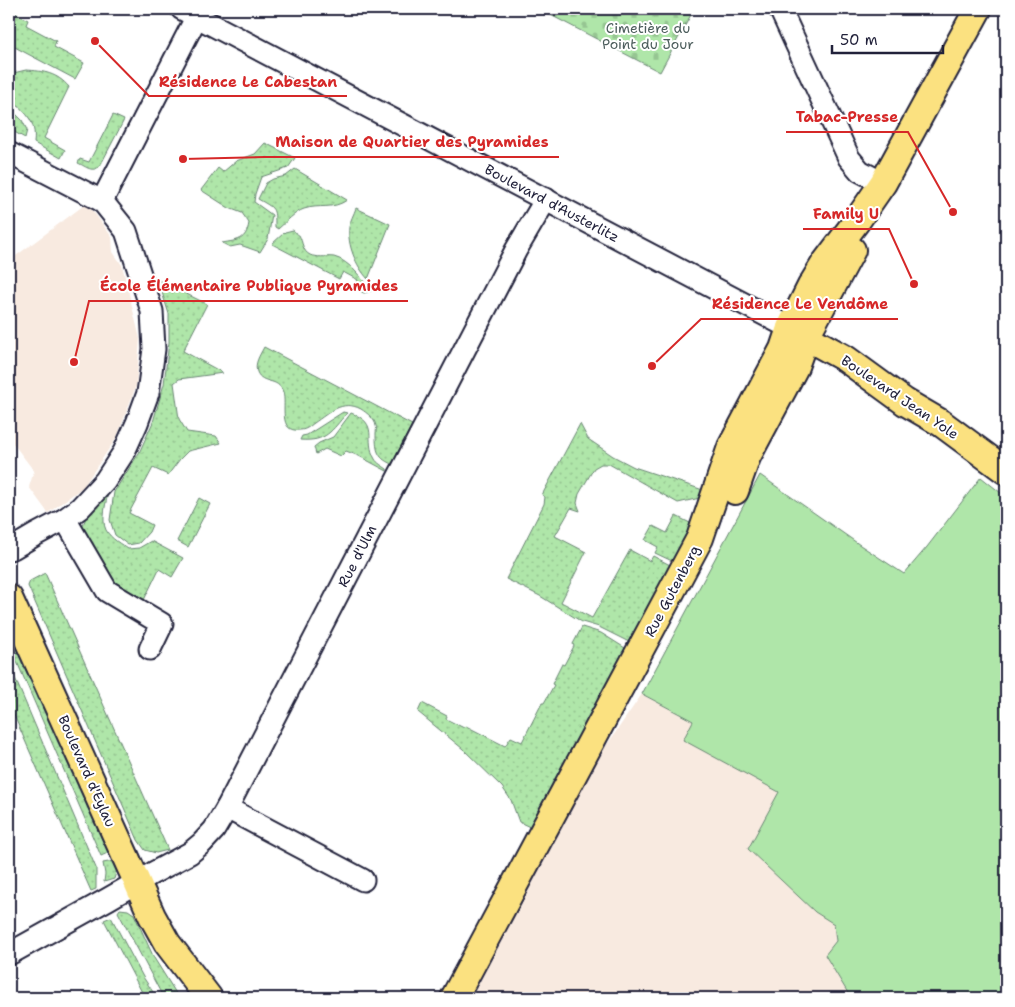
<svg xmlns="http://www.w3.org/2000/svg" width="1015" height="1007" viewBox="0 0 1015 1007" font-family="'Shantell Sans',sans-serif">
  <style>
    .built { fill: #f8eae0 }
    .grass { fill: url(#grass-dots); stroke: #688472 }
    .cemetery { fill: url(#cemetery-stones); stroke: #688472 }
    .green { fill: #afe6a9; stroke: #688472 }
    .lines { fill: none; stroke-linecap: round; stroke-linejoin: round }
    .minor-casing { stroke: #22223b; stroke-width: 25 }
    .major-casing { stroke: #22223b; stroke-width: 30 }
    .minor { stroke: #fff; stroke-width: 21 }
    .major { stroke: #fbe180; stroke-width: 26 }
    .labels { text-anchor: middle; stroke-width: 4; stroke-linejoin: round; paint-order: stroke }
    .park-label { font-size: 14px; fill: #4c5d5c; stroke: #fff }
    .street-label { font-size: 14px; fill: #22223b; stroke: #fff }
    .leader { fill: none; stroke: #d62828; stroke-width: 2 }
    .callout-dot { fill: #d62828; stroke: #fff; stroke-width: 2 }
    .callout-label { font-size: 15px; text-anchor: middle; font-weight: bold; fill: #d62828; stroke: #fff; stroke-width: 4; stroke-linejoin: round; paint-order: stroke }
  </style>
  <defs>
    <pattern id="grass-dots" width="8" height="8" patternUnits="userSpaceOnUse" patternTransform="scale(1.25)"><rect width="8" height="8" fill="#afe6a9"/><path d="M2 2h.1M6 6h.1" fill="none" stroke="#96c592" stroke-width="1.8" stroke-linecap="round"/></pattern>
    <pattern id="cemetery-stones" width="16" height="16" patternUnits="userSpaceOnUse" patternTransform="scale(1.25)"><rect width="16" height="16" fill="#afe6a9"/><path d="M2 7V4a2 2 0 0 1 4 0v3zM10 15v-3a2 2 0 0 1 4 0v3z" fill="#96c592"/></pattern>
  </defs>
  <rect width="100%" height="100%" fill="#fff"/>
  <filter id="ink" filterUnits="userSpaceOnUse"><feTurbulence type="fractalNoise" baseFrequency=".02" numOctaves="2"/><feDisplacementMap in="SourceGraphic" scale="10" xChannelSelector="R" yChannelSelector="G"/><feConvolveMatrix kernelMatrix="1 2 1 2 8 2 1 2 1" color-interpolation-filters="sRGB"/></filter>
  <g filter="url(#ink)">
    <!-- built -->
    <g class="built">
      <polygon points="87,203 112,237 113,252 122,265 140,339 136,386 117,437 83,487 48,513 29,487 34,471 9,438 9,261"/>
      <polygon points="642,694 693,721 684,740 779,792 815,912 834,924 836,941 825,955 851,998 438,998 515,878"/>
    </g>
    <!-- grass -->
    <g class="grass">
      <polygon points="9,10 28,20 26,25 56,41 54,47 84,63 75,79 9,44"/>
      <path d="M26,70C44,71 57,73 69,87L44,138L65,150L61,158L34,143C37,120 24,111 9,98V74Z"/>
      <polygon points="9,107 22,120 27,130 25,138 9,129"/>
      <path d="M113,115L124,120L100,166C92,173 87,167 78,163L80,159L89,162Z"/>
      <path d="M265,143L295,158L288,168L261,177L255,194L254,202L272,215L268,239L260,252L240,245L230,247L222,243C238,240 246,241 249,223L242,213L229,208L201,190L218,168L223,172L236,161L255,154Z"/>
      <path d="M295,169L347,200C333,210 319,204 304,209C295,212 286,222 278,229L275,227C275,207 275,209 258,199L266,183L273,179L286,176Z"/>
      <path d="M356,208L390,224L368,279C356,266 347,245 349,227C350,221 354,214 356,208Z"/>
      <path d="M293,230C293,230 298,235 299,235C303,242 302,251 310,255C317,258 326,256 334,257C350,261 362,279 371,291L364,293L354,288L358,280L343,272L339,279L272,244L285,232Z"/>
      <polygon points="158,280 207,304 183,351 223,373 179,379 174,383 179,419 187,432 216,436 221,443 188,451 180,459 168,475 153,468 129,513 152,525 149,532 139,543 128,545 115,535 110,520 114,492 139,453 153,422 164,384 169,342 169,314"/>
      <path d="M264,347L412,425L392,464C376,458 376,448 376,433C376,431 377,428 376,426C375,419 367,413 361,409C342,399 329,413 314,423C310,426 306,430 300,430C277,433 287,404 283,392C278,377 262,385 257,372C254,363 260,355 264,347Z"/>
      <path d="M343,412L347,413C331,431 327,442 300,440L302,436L307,435Z"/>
      <path d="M351,413C381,424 363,439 375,459C377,463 383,466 387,469V471L359,456L346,451L341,456L325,449L316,454L314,447L319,443L333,437Z"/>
      <polygon points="580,424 588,439 613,456 634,467 703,490 700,498 678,503 609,464 601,464 594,468 579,494 577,503 580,511 571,508 555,536 586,552 561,602 592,618 630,550 650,561 653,556 670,565 629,642 599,627 582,622 540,596 506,579 544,504 545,497 542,495"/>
      <path d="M109,490C106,501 101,520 106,530C111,539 121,544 128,549L139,548L151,541L183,558L172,577L159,569L143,602L107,581L81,530L87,515Z"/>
      <polygon points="199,498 210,504 188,547 177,541"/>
      <polygon points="676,516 692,524 672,561 655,553 658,547 645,540 653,526 667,533"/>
      <polygon points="45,573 168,850 156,853 145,850 138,840 28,586 30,581"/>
      <polygon points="9,622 112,851 101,856 11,648 9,645"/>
      <polygon points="582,627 601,633 625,648 619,666 532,828 519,822 511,800 502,787 463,749 418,712 422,703 447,716 446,719 464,728 466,726 505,746 511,737 522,742 542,703 544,703 554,685 552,684 562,664 564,665 574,646 573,644"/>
      <polygon points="9,664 96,868 96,889 91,891 9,704"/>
      <polygon points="114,861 117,869 114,879 104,882 105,874 103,863"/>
      <polygon points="120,909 128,910 134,914 154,958 179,998 164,998 162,995 118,912"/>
      <polygon points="111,917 143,977 157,998 145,998 104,920"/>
    </g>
    <!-- cemetery -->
    <polygon class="cemetery" points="539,9 694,9 660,72"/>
    <!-- green -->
    <polygon class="green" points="760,475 860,545 904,574 927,547 981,477 1006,497 1006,998 851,998 825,955 836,941 834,924 815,912 748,849 779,792 683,740 693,721 642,694"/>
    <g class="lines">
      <!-- minor casing -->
      <g class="minor-casing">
        <g id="minor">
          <polyline points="182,9 790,328"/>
          <polyline points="780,9 849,158 860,171 883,183"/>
          <polyline points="9,153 102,201 126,231 152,311 154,349 148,393 137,423 124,452 105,481 80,508 65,519 35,535 13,548 9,549"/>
          <polyline points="102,201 197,16"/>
          <polyline points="65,519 107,591 162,624 150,649"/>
          <polyline points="227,808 363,880"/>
          <polyline points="9,954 108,899 153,873 190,853 202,843 214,830 227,808 516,250 546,199"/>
        </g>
      </g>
      <!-- major casing -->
      <g class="major-casing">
        <g id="major">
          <polyline points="790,328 846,359 905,402 941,423 1006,471"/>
          <polyline points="735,491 747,457 794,369 806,336 852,250"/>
          <polyline points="9,598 137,882 152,916 167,943 209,998"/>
          <polyline points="454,998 700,538 731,447 783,349 790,328 811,286 825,263 856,222 883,183 978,9"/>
        </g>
      </g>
      <!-- minor -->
      <use href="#minor" class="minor"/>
      <!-- major -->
      <use href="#major" class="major"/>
    </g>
  </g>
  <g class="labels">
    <!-- park labels -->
    <g class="park-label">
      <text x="648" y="33">Cimetière du<tspan x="648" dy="16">Point du Jour</tspan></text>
    </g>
    <!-- street labels -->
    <g class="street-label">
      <text transform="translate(552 203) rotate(28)" y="5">Boulevard d'Austerlitz</text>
      <text transform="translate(900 397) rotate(34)" y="5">Boulevard Jean Yole</text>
      <text transform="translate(357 556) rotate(-63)" y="5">Rue d'Ulm</text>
      <text transform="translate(672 591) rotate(-62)" y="5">Rue Gutenberg</text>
      <text transform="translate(87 771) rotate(66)" y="5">Boulevard d'Eylau</text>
    </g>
  </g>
  <!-- callouts -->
  <path class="leader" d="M95 41L149 96H347M953 212L908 132H786M183 159L265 157H559M914 284L889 229H803M74 362L89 301H408M652 366L701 319H898"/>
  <g class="callout-dot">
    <circle cx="95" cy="41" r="5"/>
    <circle cx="953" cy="212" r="5"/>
    <circle cx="183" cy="159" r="5"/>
    <circle cx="914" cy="284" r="5"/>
    <circle cx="74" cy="362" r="5"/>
    <circle cx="652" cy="366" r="5"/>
  </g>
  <g class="callout-label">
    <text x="248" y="87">Résidence Le Cabestan</text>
    <text x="847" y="122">Tabac-Presse</text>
    <text x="412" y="147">Maison de Quartier des Pyramides</text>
    <text x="846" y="219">Family U</text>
    <text x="249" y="291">École Élémentaire Publique Pyramides</text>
    <text x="800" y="309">Résidence Le Vendôme</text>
  </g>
  <!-- margin -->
  <rect width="1015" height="1007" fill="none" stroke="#fff" stroke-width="30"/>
  <rect x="15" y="15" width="985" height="977" fill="none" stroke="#22223b" stroke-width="2" filter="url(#ink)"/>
  <!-- scale -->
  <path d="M832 45v8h111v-8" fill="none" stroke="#22223b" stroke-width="2.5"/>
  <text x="840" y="45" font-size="15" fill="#22223b" stroke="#ffffff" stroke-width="4" paint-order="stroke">50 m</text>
</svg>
